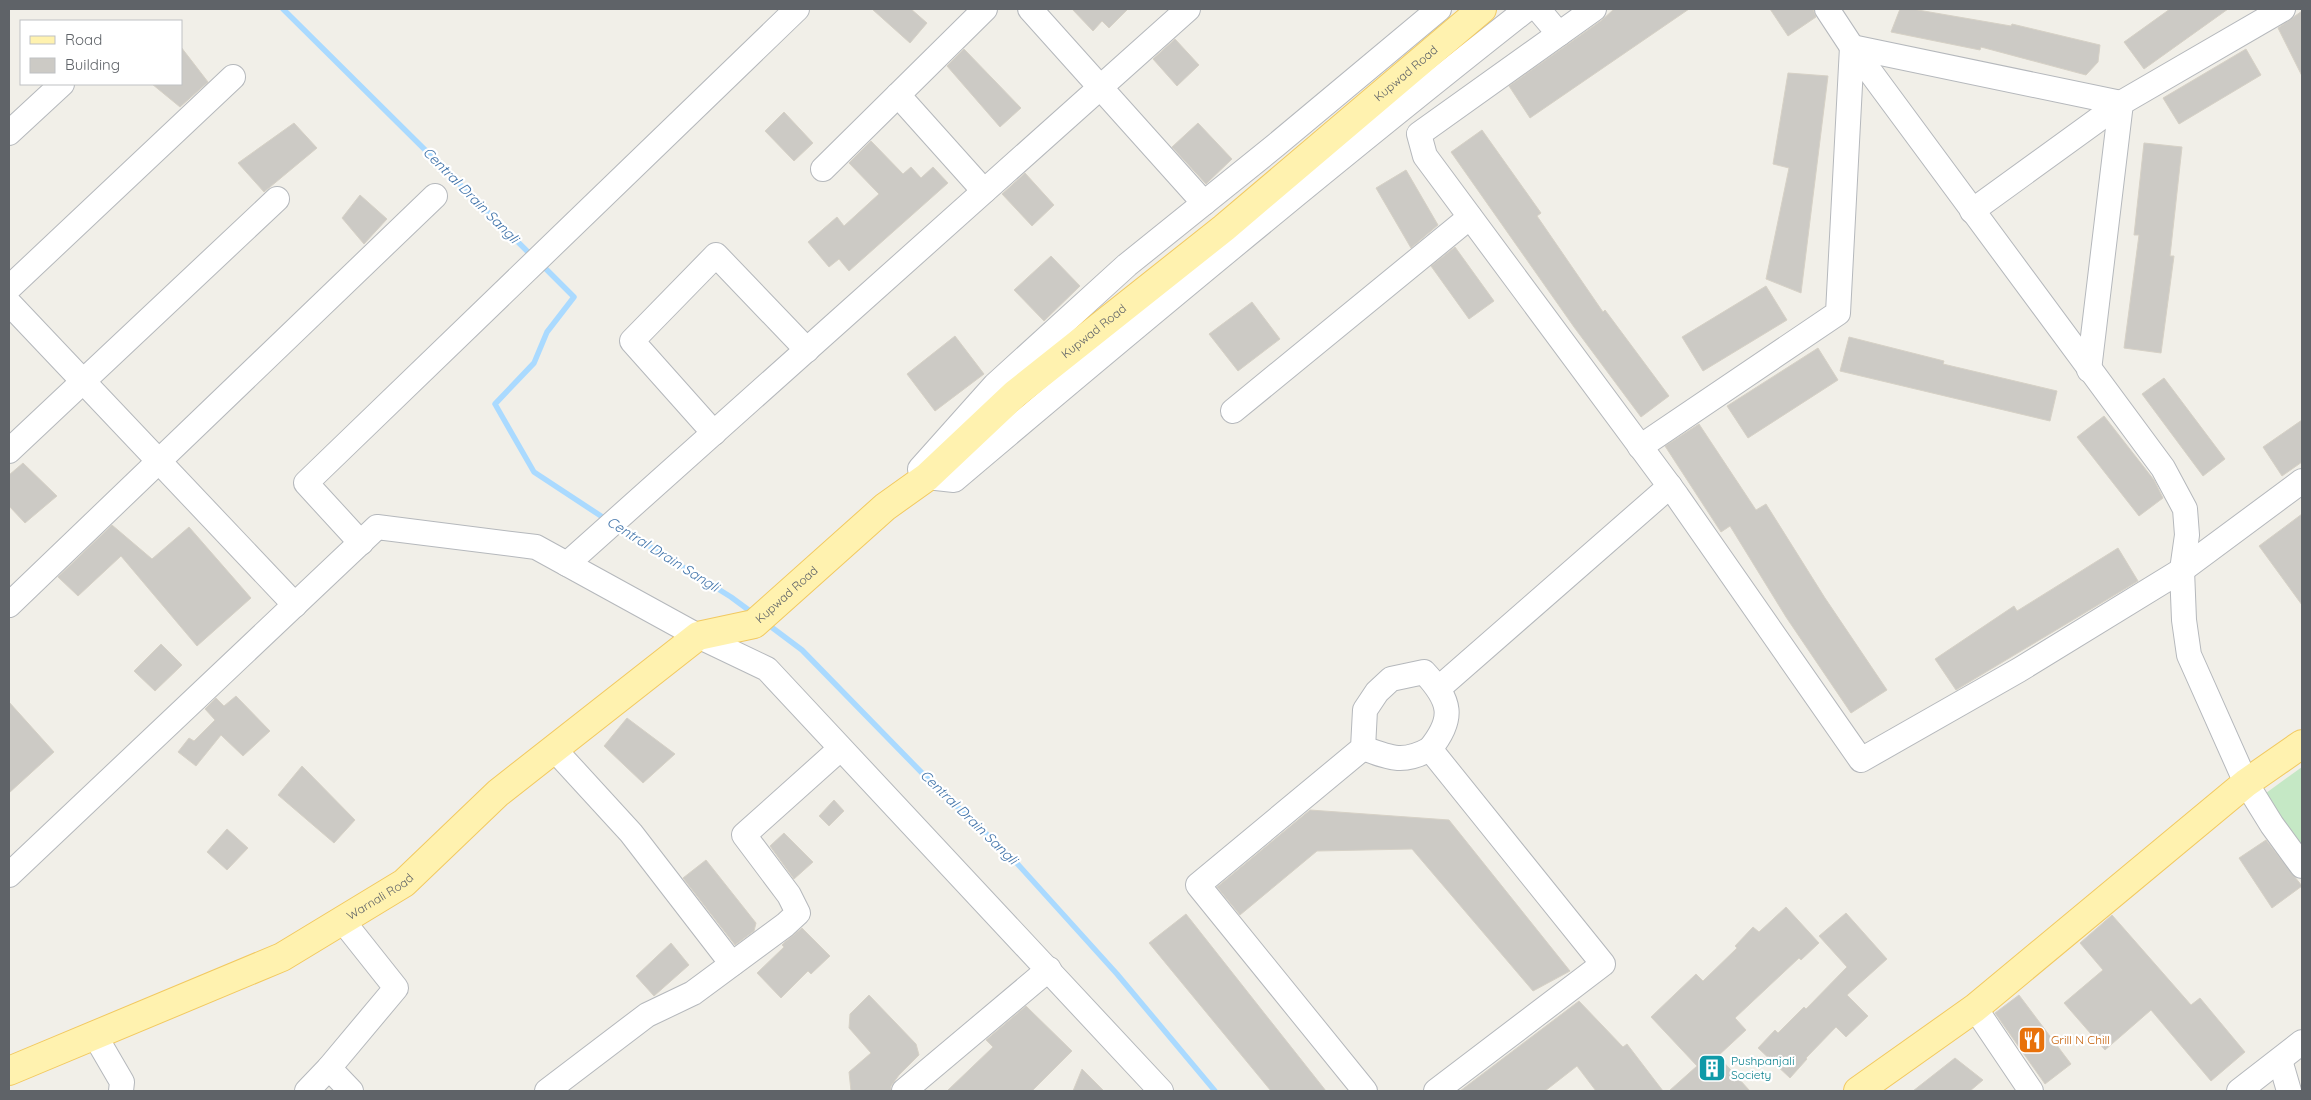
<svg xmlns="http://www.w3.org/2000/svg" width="2311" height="1100" viewBox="0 0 2311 1100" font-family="Quicksand,sans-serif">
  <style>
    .green { fill: #c5e8c5 }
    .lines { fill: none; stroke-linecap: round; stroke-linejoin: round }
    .stream { stroke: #aadaff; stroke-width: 5.5 }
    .building { fill: #cccac5; stroke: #d6d1c6 }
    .minor-casing { stroke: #b5b8bc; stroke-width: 26 }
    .major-casing { stroke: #f2c960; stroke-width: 30 }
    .minor { stroke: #fff; stroke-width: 24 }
    .major { stroke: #fff2af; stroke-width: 28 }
    .labels { text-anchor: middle; stroke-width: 4.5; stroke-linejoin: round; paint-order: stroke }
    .street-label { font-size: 12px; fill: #5f6368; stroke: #fff }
    .food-label { font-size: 12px; fill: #c56008; stroke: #fff; text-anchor: start }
    .culture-label { font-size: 12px; fill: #0d838f; stroke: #fff; text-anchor: start }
    .water-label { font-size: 14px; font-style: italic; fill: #4174aa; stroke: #fff }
  </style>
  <rect width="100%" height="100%" fill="#f1efe8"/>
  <!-- green -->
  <polygon class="green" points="2302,767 2302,863 2272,825 2266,793"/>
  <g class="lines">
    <!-- stream -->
    <g class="stream">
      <polyline points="283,9 532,256"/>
      <polyline points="541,264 574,297 547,332 534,363 495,404 534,472 607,520"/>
      <polyline points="617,526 731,597 754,614"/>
      <polyline points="766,623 802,650 924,775 1014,860 1117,974 1215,1091"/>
    </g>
  </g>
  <!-- building -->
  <g class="building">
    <polygon points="872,9 911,9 927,23 910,43"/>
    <polygon points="1072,9 1128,9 1109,28 1102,21 1093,31"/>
    <polygon points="1614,9 1689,9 1530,118 1509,86 1602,20"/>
    <polygon points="1770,9 1813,9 1816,17 1788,36"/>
    <polygon points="1900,9 1912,9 2011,26 2012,24 2100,45 2098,62 2086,75 1981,47 1980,50 1891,32"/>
    <polygon points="2170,9 2228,9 2144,69 2124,42"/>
    <polygon points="2302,11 2302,76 2278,28"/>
    <polygon points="1175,39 1199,65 1177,86 1153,59"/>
    <polygon points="181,47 208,82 180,107 152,84 181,84"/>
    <polygon points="964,49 1021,108 1000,127 947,66"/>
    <polygon points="2246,49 2261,75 2179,124 2163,98"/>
    <polygon points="1788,73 1828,76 1801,293 1766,279 1789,168 1773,164"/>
    <polygon points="784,112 813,143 794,161 765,131"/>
    <polygon points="294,123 317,148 264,192 238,163"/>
    <polygon points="1198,123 1232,159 1206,184 1172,147"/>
    <polygon points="1482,130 1541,213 1537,216 1603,312 1605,310 1669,396 1641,417 1574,327 1451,152"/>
    <polygon points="871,141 903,174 911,167 921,178 933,167 948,183 849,271 839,259 829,267 808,242 837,217 844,226 879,194 849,163"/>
    <polygon points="2144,143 2182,147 2170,256 2174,256 2161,353 2124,348 2139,235 2134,235"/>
    <polygon points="1406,170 1438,225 1411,248 1376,188"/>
    <polygon points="1025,173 1054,205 1032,226 1002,194"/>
    <polygon points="360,195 387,219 364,244 342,218"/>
    <polygon points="1455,247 1494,301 1469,319 1431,266"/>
    <polygon points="1051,256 1080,286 1044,321 1014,290"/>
    <polygon points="1766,286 1787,320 1703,371 1682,337"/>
    <polygon points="1252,302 1280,339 1238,371 1209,334"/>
    <polygon points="955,336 984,374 935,411 907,374"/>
    <polygon points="1849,337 1944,361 1943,364 2057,391 2050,421 1840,371"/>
    <polygon points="1818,348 1838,380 1748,438 1727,406"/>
    <polygon points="2164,378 2225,459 2203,476 2142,394"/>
    <polygon points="2104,416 2154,480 2163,498 2139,516 2077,437"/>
    <polygon points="2302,420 2302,462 2282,476 2263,447"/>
    <polygon points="1699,424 1756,510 1766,504 1825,598 1887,690 1851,713 1786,617 1730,526 1721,532 1665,446"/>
    <polygon points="23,463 57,496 25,523 9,506 9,475"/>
    <polygon points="2302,514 2302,605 2259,546"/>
    <polygon points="112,525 152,559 189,527 251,598 197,646 121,556 78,596 58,577"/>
    <polygon points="2118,548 2138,581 1956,690 1935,659 2014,606 2017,611"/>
    <polygon points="161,644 182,665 155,691 134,671"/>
    <polygon points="236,696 270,731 243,756 221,735 196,766 178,752 189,738 194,741 215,720 205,709 216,698 224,706"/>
    <polygon points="9,702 54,752 9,793"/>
    <polygon points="627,718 675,754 643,783 604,746"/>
    <polygon points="302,766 355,820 334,843 278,795"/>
    <polygon points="834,800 844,811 829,826 819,816"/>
    <polygon points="1310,810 1449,820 1570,971 1533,991 1412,849 1317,851 1240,915 1217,887"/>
    <polygon points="227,829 248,848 227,870 207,852"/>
    <polygon points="784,833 813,862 794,879 770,846"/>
    <polygon points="2266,840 2302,886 2272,908 2239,858"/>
    <polygon points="706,860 756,923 754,931 735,945 683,878"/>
    <polygon points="1786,907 1819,943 1801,960 1799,958 1735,1018 1746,1030 1718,1056 1750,1091 1669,1091 1697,1066 1651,1017 1696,974 1703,981 1737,948 1735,946 1753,927 1759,932"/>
    <polygon points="1846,913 1887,959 1847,995 1868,1016 1846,1037 1836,1027 1806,1058 1807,1059 1790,1078 1758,1048 1775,1030 1778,1033 1804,1007 1806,1009 1847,967 1819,936"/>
    <polygon points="1186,914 1261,1009 1326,1091 1271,1091 1149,943"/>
    <polygon points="2112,915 2191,1005 2200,998 2245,1052 2211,1081 2151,1010 2105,1050 2064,1003 2103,970 2080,943"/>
    <polygon points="802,928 830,956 811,974 808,971 781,998 757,973 784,947 782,945 785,942"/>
    <polygon points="671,943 689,965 654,996 636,976"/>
    <polygon points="869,995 916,1044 919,1055 899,1075 891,1086 891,1091 851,1091 849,1072 871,1053 849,1028 850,1014"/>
    <polygon points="2019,995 2071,1064 2045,1084 1995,1013"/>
    <polygon points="1579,1001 1623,1047 1627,1044 1663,1091 1596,1091 1577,1066 1545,1091 1460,1091"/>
    <polygon points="1026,1006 1072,1051 1032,1091 947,1091 993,1047 986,1040"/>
    <polygon points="1955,1058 1983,1080 1970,1091 1913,1091"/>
    <polygon points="1082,1069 1104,1091 1073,1091"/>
  </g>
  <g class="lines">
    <!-- minor casing -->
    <g class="minor-casing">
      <g id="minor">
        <polyline points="1030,9 1204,203"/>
        <polyline points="1538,9 1559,34"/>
        <polyline points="1594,9 1419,134 1425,156 1677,496 1861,760 2019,670 2182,570 2302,481"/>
        <polyline points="1827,9 1852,47 2163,468 2185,509 2187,535 2182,570 2184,620 2189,655 2246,783 2272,825 2302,866"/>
        <polyline points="898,95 984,191"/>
        <polyline points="9,133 62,84"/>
        <polyline points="823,169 985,9"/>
        <polyline points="1972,211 2121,103 2283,9"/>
        <polyline points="9,288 233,77"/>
        <polyline points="9,303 295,605"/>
        <polyline points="1233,411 1470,217"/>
        <polyline points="714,433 632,341 716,255 807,350"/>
        <polyline points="1640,447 1838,313 1852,47 2121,103 2089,370"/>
        <polyline points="9,451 277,199"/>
        <polyline points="920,469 995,385 1127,265 1276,145 1439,9"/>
        <path d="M927,477L954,480C1143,320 1333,162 1527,9"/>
        <polyline points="361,543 306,483 797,9"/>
        <polyline points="567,564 1188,9"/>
        <polyline points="9,605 435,196"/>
        <polyline points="1439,688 1670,486"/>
        <path d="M1363,748C1390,758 1403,764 1430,749"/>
        <polyline points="554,749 631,833 732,964"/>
        <polyline points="9,875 377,527 536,547 698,636 767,669 1161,1091"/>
        <polyline points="342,920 396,988 329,1068 351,1091"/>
        <polyline points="1975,1008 2031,1091"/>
        <polyline points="94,1034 122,1082 121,1091"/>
        <polyline points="2280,1060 2289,1091"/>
        <polyline points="307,1091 329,1068"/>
        <polyline points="547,1091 647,1015 693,993 785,925 798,913 789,895 744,835 840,749"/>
        <polyline points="904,1091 1049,969"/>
        <path d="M1365,1091L1198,885L1363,748L1365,710L1377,692L1391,679L1424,672C1451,701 1455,718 1430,749L1603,964L1436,1091"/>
        <polyline points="2239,1091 2302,1042"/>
      </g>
    </g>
    <!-- major casing -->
    <g class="major-casing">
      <g id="major">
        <path id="s1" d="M9,1071L282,957L404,883L498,793L698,636L754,624L885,507L927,477L1015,394L1224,228L1482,9"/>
        <polyline points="1858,1091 1975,1008 2246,783 2302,744"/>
      </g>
    </g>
    <!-- minor -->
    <use href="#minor" class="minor"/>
    <!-- major -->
    <use href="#major" class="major"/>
  </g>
  <!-- icons -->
  <defs>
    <g id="restaurant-square" transform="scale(1.4375)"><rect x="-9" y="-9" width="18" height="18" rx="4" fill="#e8710a" stroke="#fff"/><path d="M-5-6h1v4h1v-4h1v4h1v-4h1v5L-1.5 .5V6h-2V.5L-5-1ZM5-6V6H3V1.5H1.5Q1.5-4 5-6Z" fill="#fff"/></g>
    <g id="building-square" transform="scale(1.4375)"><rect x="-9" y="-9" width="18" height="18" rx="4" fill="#0f9aa8" stroke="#fff"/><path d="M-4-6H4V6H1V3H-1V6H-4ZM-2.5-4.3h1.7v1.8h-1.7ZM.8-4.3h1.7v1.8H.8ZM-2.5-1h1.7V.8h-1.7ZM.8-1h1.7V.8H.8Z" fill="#fff"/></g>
  </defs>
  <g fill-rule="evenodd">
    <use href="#restaurant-square" x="2032" y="1040"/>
    <use href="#building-square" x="1712" y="1068"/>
  </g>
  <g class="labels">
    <!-- street labels -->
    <g class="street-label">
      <text dy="4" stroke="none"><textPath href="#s1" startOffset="1734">Kupwad Road</textPath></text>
      <text dy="4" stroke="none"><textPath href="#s1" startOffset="1329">Kupwad Road</textPath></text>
      <text dy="4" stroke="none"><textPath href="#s1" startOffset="924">Kupwad Road</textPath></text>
      <text dy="4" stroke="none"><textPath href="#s1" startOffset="411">Warnali Road</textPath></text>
    </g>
    <!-- food labels -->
    <g class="food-label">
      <text x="2051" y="1044">Grill N Chill</text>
    </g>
    <!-- culture labels -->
    <g class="culture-label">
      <text x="1731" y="1065">Pushpanjali<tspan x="1731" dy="14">Society</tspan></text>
    </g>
    <!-- water labels -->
    <g class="water-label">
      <text transform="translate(471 195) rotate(45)" y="5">Central Drain Sangli</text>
      <text transform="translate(663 554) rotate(32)" y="5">Central Drain Sangli</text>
      <text transform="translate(969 817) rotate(44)" y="5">Central Drain Sangli</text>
    </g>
  </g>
  <!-- border -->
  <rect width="2311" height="1100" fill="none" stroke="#5f6368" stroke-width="20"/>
  <!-- legend -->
  <rect x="20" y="20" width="162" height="65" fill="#ffffff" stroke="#bfc1c3"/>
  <rect x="30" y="36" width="25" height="8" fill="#fff2af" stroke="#bfc1c3"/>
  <text x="65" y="45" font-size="15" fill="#5f6368">Road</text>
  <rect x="30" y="58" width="25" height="15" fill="#cccac5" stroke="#bfc1c3"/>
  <text x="65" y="70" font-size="15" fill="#5f6368">Building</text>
</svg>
